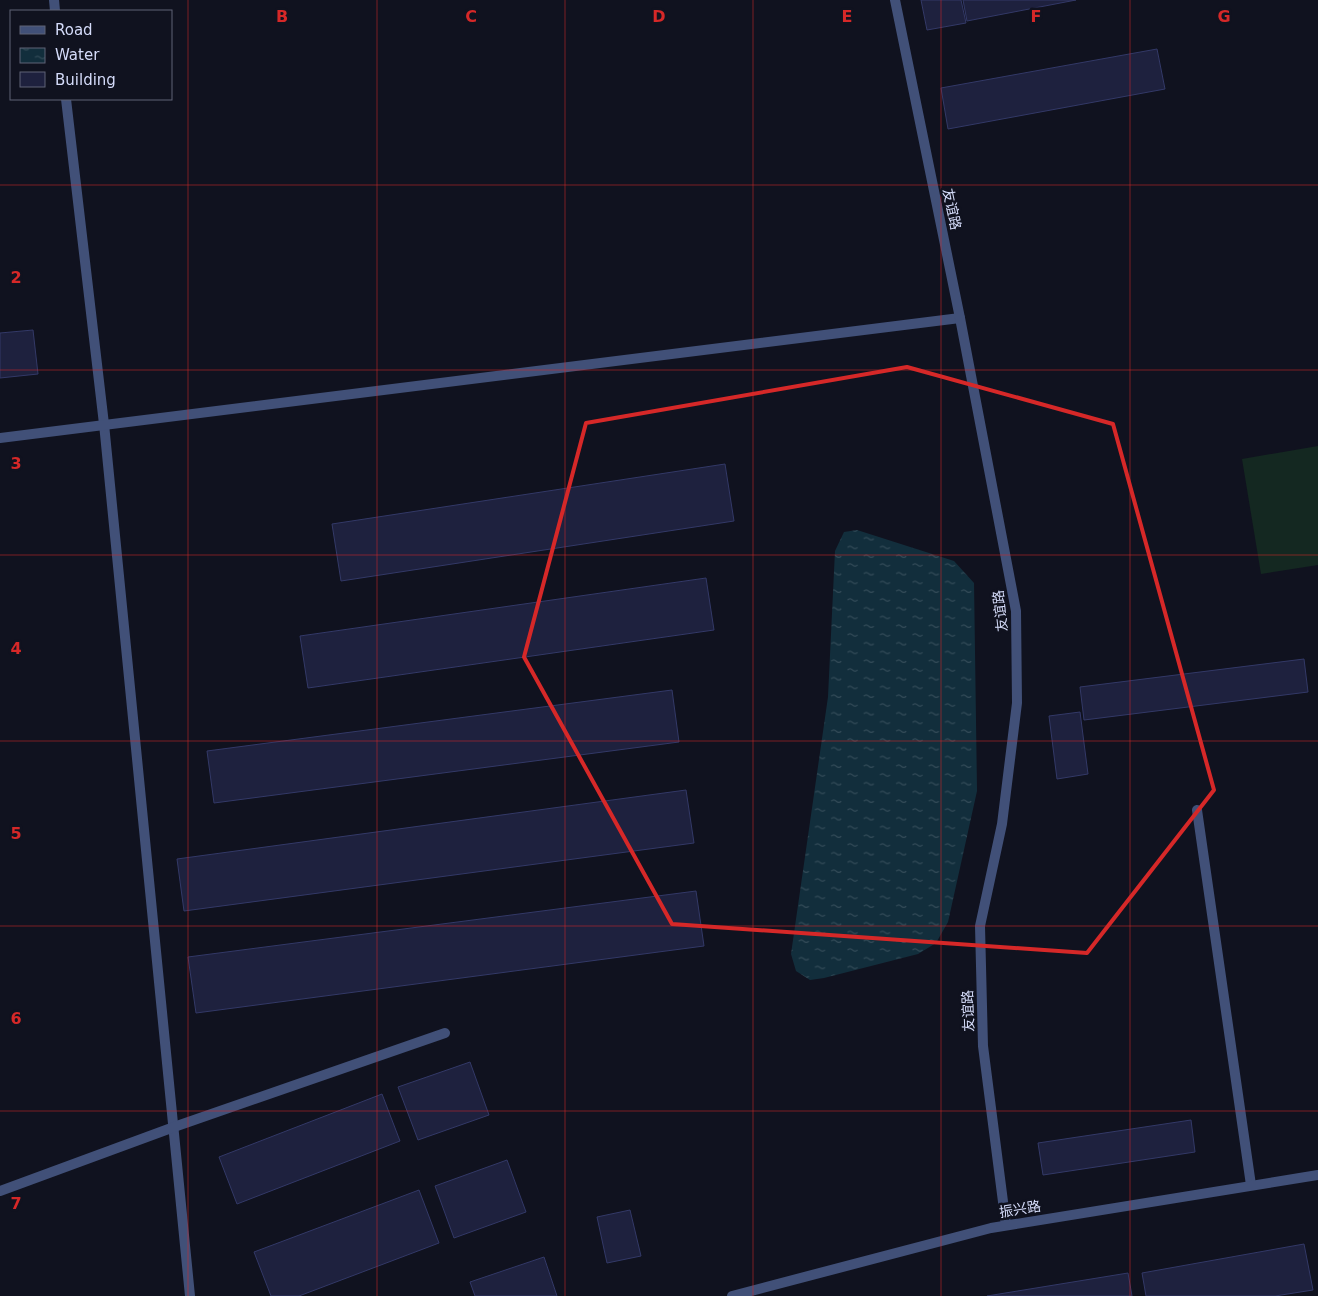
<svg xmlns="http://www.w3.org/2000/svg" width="1318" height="1296" viewBox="0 0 1318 1296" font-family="'DejaVu Sans','Noto Sans SC',sans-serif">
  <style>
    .garden { fill: #142821 }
    .water { fill: url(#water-ripples) }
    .building { fill: #1e213e; stroke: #333967 }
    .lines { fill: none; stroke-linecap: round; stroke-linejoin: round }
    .service { stroke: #415078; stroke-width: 10 }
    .minor { stroke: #415078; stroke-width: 10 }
    .tertiary { stroke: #415078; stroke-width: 10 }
    .marked { fill: none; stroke: #d62828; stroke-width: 4; stroke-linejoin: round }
    .grid { fill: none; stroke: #d62828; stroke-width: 1; stroke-opacity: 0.55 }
    .labels { text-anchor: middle; stroke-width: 5; stroke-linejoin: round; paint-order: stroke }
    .street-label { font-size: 14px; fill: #d4dbf9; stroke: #10121f }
    .grid-label { font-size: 16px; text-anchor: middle; font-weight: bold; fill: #d62828; stroke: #10121f; stroke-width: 5; stroke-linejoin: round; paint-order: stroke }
  </style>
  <defs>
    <pattern id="water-ripples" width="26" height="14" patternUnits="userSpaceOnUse" patternTransform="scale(1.25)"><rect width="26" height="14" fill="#122e3c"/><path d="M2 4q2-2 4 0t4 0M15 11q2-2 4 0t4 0" fill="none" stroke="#344c59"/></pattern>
  </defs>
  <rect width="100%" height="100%" fill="#10121f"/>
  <!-- garden -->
  <polygon class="garden" points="1318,446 1318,565 1261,574 1242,459"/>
  <!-- water -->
  <polygon class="water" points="857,530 954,561 974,583 977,791 948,922 936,943 918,954 824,978 810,980 796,971 791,954 828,697 835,551 844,532"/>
  <!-- building -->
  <g class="building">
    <polygon points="921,0 961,0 966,23 927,30"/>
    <polygon points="963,0 1076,0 967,21"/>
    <polygon points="1157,49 1165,89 948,129 941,88"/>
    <polygon points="33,330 38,374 0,378 0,333"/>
    <polygon points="725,464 734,521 341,581 332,524"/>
    <polygon points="706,578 714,630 308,688 300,636"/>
    <polygon points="1304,659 1308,692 1084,720 1080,687"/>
    <polygon points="672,690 679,742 214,803 207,751"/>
    <polygon points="1080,712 1088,774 1057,779 1049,716"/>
    <polygon points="686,790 694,843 184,911 177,859"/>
    <polygon points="696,891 704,946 196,1013 188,957"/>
    <polygon points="470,1062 489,1115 418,1140 398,1087"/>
    <polygon points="382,1094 400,1141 237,1204 219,1157"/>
    <polygon points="1191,1120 1195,1152 1043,1175 1038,1143"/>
    <polygon points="507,1160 526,1212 454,1238 435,1186"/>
    <polygon points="419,1190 439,1243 299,1296 271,1296 254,1252"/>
    <polygon points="630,1210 641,1256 607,1263 597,1217"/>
    <polygon points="1304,1244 1313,1290 1275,1296 1146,1296 1142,1273"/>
    <polygon points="544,1257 557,1296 475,1296 470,1282"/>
    <polygon points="1128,1273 1132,1296 987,1296"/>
  </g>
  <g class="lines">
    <!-- service -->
    <polyline class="service" points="1197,810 1251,1185"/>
    <!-- minor -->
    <g class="minor">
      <polyline points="54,0 55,11"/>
      <polyline points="66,99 104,424 190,1296"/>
      <polyline points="0,438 960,318"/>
      <polyline points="0,1191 174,1127 445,1033"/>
    </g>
    <!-- tertiary -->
    <g class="tertiary">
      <polyline points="895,0 960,318 1016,611 1017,703 1002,824 980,926 983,1046 1006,1225"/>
      <polyline points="732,1296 991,1228 1318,1175"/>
    </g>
  </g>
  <!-- marked area -->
  <path class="marked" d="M907,367L1113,424L1214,790L1087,953L672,924L524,657L586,423Z"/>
  <!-- grid -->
  <path class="grid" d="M188,0V1296M377,0V1296M565,0V1296M753,0V1296M941,0V1296M1130,0V1296M0,185H1318M0,370H1318M0,555H1318M0,741H1318M0,926H1318M0,1111H1318"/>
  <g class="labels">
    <!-- street labels -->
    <g class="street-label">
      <text transform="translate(952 209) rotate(78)" y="5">友谊路</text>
      <text transform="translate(1000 611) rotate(-96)" y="5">友谊路</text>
      <text transform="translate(968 1011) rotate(-92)" y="5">友谊路</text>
      <text transform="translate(1020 1209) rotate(-9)" y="5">振兴路</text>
    </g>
  </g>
  <g class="grid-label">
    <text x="282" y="22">B</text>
    <text x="471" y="22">C</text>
    <text x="659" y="22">D</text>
    <text x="847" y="22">E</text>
    <text x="1036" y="22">F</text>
    <text x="1224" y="22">G</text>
    <text x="16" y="283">2</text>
    <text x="16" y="469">3</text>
    <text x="16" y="654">4</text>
    <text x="16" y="839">5</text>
    <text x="16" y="1024">6</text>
    <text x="16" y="1209">7</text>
  </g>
  <!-- legend -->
  <rect x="10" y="10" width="162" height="90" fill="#10121f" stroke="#5e6276"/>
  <rect x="20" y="26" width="25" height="8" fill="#415078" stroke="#5e6276"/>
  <text x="55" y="35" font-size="15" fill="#d4dbf9">Road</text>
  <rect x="20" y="48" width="25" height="15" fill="url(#water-ripples)" stroke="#5e6276"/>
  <text x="55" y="60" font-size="15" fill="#d4dbf9">Water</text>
  <rect x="20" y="72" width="25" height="15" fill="#1e213e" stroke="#5e6276"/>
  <text x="55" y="85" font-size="15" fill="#d4dbf9">Building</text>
</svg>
